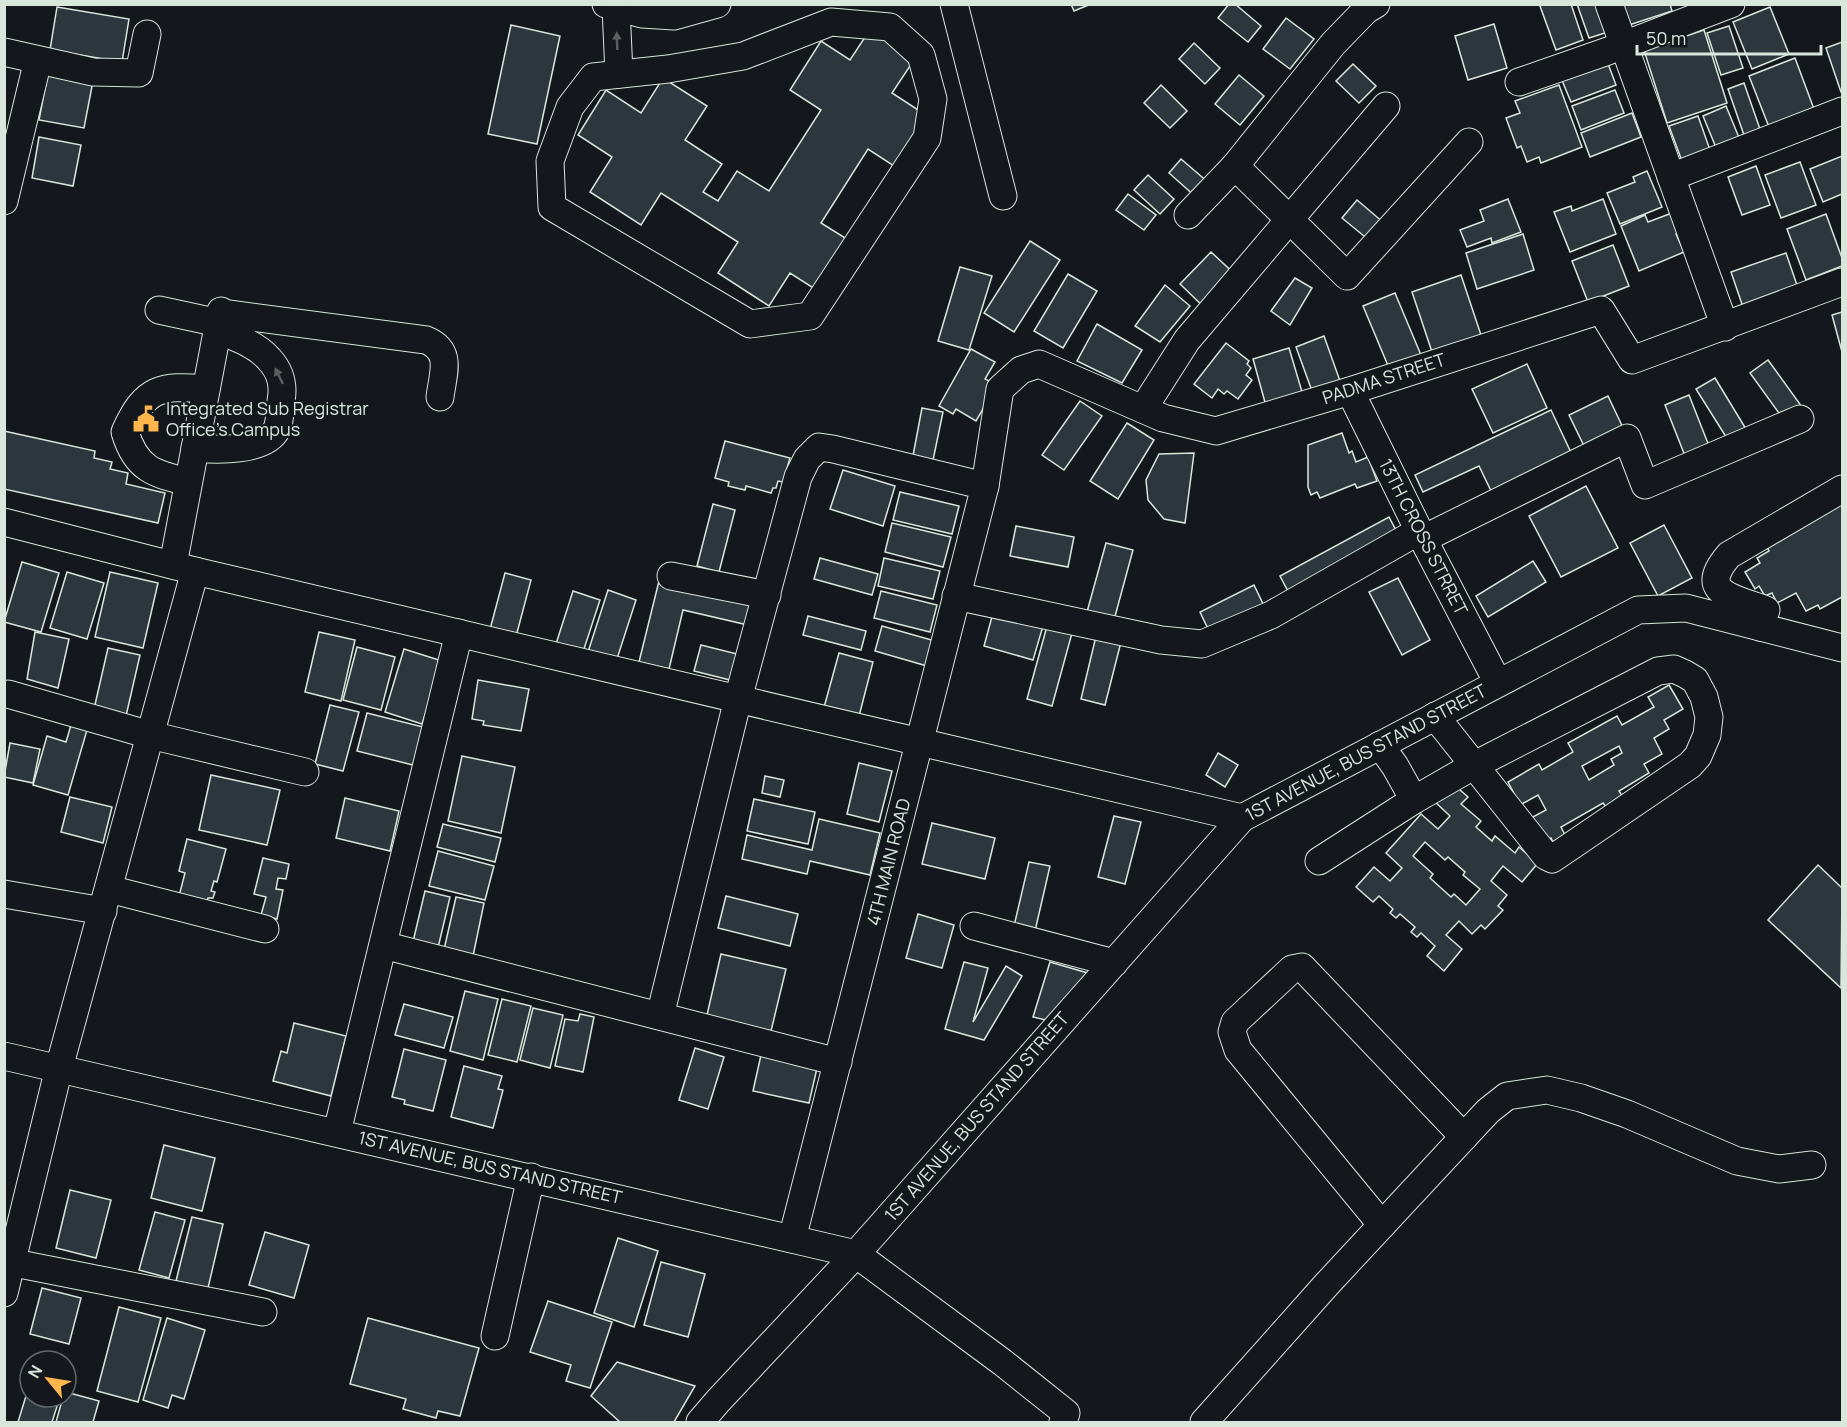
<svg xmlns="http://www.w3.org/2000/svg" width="1847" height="1427" viewBox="0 0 1847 1427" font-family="Manrope,sans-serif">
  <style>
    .building { fill: #2c363c; stroke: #d8e6dc; stroke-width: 1.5; fill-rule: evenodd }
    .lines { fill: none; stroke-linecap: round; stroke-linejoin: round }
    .minor-casing { stroke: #d8e6dc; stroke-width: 29 }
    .minor { stroke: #14181c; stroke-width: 27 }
    .oneway { fill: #59605f }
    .labels { text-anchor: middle; stroke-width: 4.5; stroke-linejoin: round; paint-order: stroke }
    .street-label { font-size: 18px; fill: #d8e6dc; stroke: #14181c }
    .poi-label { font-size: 18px; fill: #d8e6dc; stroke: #14181c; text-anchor: start }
  </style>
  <rect width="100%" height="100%" fill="#14181c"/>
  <!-- building -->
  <g class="building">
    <polygon points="1071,4 1091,4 1074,11"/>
    <polygon points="1229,4 1235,4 1261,26 1248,42 1218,18"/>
    <polygon points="1544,4 1571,4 1583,40 1556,50 1540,6"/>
    <polygon points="1577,4 1599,4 1608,32 1589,38"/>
    <polygon points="1623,4 1670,4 1672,11 1629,25"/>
    <polygon points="57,7 129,19 122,62 50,50"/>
    <polygon points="1770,7 1789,54 1752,69 1733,22"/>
    <polygon points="1286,18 1314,39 1290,69 1263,49"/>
    <polygon points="1494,24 1507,68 1468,80 1455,36"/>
    <polygon points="511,25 560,36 537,144 488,134"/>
    <polygon points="1729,26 1743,68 1721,75 1707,33"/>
    <polygon points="871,28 916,57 892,93 929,117 897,168 868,149 821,223 850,241 818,291 790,273 769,306 718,273 738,242 661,193 641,225 590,192 612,157 578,135 606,90 641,113 663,78 707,106 685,140 722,164 703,192 718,201 737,171 769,191 821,110 790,90 821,41 850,60"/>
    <polygon points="1704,30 1727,103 1667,123 1644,50"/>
    <polygon points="1842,42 1842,92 1841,92 1826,48"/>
    <polygon points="1194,43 1220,68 1205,84 1179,59"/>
    <polygon points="1795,58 1814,109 1769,127 1749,76"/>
    <polygon points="1607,61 1616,85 1571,102 1561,78"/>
    <polygon points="1353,64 1376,86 1359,103 1336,81"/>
    <polygon points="48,73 93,81 84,128 39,120"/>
    <polygon points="1239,75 1264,96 1240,125 1215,104"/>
    <polygon points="1744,83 1761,132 1745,138 1728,89"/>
    <polygon points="1161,85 1187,111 1170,128 1144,103"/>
    <polygon points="1559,85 1582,147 1541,163 1539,157 1527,162 1521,146 1517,148 1506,118 1520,113 1515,101"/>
    <polygon points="1615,90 1624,113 1581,130 1572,106"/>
    <polygon points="1726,106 1740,140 1717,150 1703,116"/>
    <polygon points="1632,113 1641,137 1590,157 1581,133"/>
    <polygon points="1698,116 1710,150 1682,161 1669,126"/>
    <polygon points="39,137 81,145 73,186 32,178"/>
    <polygon points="1842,156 1842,194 1823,202 1810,169"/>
    <polygon points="1181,159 1209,183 1196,197 1169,173"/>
    <polygon points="1800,162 1816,205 1781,218 1765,175"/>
    <polygon points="1756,166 1770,205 1742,215 1728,177"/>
    <polygon points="1647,171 1662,207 1620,224 1607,193 1635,182 1633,177"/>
    <polygon points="1148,175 1174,199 1160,214 1134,190"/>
    <polygon points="1128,194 1156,215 1144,230 1116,210"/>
    <polygon points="1508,199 1521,232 1492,243 1491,238 1467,247 1460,230 1484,221 1480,210"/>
    <polygon points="1603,199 1616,234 1570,252 1554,212 1571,206 1572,211"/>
    <polygon points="1357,200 1384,223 1370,241 1342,218"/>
    <polygon points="1672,213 1680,233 1676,234 1684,252 1639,271 1621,226 1645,215 1648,222"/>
    <polygon points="1826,214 1842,258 1842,266 1806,280 1787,229"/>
    <polygon points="1523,234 1534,270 1477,289 1466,253"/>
    <polygon points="1030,241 1060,260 1014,332 984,313"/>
    <polygon points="1613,245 1629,286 1588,302 1572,261"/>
    <polygon points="1211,252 1238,277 1207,310 1180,284"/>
    <polygon points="1786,253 1799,291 1744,310 1731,272"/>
    <polygon points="960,267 992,276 969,350 938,341"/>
    <polygon points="1068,274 1097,291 1063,348 1034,331"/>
    <polygon points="1461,275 1482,338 1433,355 1412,292"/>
    <polygon points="1295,278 1312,288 1290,325 1271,311"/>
    <polygon points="1165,285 1190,306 1160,342 1135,326"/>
    <polygon points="1395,293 1421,355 1389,368 1363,306"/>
    <polygon points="1842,312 1842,352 1832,315"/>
    <polygon points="1097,324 1142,350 1122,383 1077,361"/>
    <polygon points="1324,336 1340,381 1312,391 1296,347"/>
    <polygon points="1226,343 1249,361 1247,364 1251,368 1246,375 1252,380 1238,399 1227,391 1224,394 1218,389 1212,398 1194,384"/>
    <polygon points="1289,348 1305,402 1268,413 1253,359"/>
    <polygon points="971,349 995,362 985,379 997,385 976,421 956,409 953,414 939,406"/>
    <polygon points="1768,360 1802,407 1784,420 1750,373"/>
    <polygon points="1527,364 1547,408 1493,433 1472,389"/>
    <polygon points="1715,378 1746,429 1728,440 1696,389"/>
    <polygon points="1689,395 1709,446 1685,456 1665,405"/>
    <polygon points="1608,396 1625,432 1586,450 1569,415"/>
    <polygon points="1080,401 1102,416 1064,470 1042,455"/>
    <polygon points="922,408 943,412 932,465 912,461"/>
    <polygon points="1551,410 1574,459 1494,497 1479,466 1423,492 1415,475"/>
    <polygon points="1127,423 1154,440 1118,499 1090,481"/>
    <polygon points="4,431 95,451 94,458 112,462 110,469 128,473 126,484 165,493 158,523 4,489"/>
    <polygon points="1342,433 1349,453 1352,451 1356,462 1368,457 1377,481 1357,488 1355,484 1320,498 1317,492 1311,495 1308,487 1308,445"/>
    <polygon points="725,441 790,458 783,482 778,481 776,488 773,488 771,493 746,486 745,490 728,486 729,482 715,478"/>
    <polygon points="1194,453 1185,523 1164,519 1148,500 1146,480 1159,454"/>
    <polygon points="843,470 895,486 883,526 830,509"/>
    <polygon points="1586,486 1618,548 1561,577 1529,516"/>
    <polygon points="900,492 959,506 952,534 893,520"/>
    <polygon points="1842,502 1842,597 1820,609 1818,605 1806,611 1796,593 1777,603 1772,593 1765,596 1759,586 1755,589 1745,572 1760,563 1757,558 1769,551 1766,545"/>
    <polygon points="713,504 735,510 719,572 697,566"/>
    <polygon points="1389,517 1399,536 1290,595 1280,576"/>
    <polygon points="892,523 951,537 943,567 885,552"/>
    <polygon points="1664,525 1692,578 1658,596 1630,543"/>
    <polygon points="1016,526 1074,537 1068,567 1010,556"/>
    <polygon points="1106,543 1133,550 1114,620 1087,612"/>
    <polygon points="820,558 878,574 872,595 814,579"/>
    <polygon points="884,558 940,571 933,599 878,586"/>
    <polygon points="1533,561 1546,582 1488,617 1476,596"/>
    <polygon points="22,562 59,573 41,632 4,622"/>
    <polygon points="67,572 104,583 87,639 50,628"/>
    <polygon points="110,572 158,583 143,648 95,637"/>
    <polygon points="505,573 531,580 514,644 488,637"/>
    <polygon points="1398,578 1430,640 1402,655 1369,592"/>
    <polygon points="659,581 754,604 748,625 683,610 669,669 639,662"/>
    <polygon points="1254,585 1265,608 1211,635 1200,612"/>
    <polygon points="608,590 636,600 615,665 587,655"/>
    <polygon points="573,591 600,600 582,655 555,647"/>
    <polygon points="881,591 937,605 930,632 874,618"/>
    <polygon points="993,613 1043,626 1033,660 984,646"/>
    <polygon points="808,616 866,631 861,650 803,635"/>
    <polygon points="882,626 935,641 927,666 875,651"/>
    <polygon points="1047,626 1072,633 1052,706 1027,699"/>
    <polygon points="35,632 69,639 58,688 27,679"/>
    <polygon points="319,632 355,640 341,701 305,692"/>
    <polygon points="1097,632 1122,638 1105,705 1081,699"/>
    <polygon points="701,645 741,655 734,681 694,671"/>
    <polygon points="357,647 395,657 381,710 343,700"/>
    <polygon points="108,648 140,655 126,716 94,709"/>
    <polygon points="404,649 442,661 422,724 385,712"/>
    <polygon points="839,653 873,662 858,720 823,711"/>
    <polygon points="478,680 529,689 521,731 483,725 484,721 472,719"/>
    <path d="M1669,685L1683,709L1664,720L1669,729L1654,738L1662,754L1644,764L1649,773L1619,791L1623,797L1606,807L1603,803L1561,827L1565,835L1553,842L1551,838L1543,843L1529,819L1546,810L1538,795L1520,805L1508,782L1539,764L1542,770L1573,752L1568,743L1617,716L1622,725L1654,707L1648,697ZM1619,746L1622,753L1611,759L1614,765L1589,780L1582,766Z"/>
    <polygon points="330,705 359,712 343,771 315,764"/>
    <polygon points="367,713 423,727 413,765 357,751"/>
    <polygon points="71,725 87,730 68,795 33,785 47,736 66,742"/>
    <polygon points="10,743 40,749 33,783 4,777"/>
    <polygon points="1218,753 1238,765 1225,787 1206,775"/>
    <polygon points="462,756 515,767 501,833 448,821"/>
    <polygon points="859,763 892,771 879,822 847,814"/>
    <polygon points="211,775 280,790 267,845 199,830"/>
    <polygon points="765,776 784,780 780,797 762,793"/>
    <path d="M1451,782L1468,797L1461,804L1481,821L1476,827L1492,841L1495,836L1515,853L1519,847L1538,863L1522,882L1503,866L1491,881L1507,895L1498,906L1503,910L1485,929L1481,925L1472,934L1459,921L1446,935L1462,949L1444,971L1427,956L1435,946L1421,933L1417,937L1411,932L1415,927L1400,914L1396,918L1390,913L1393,909L1379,896L1373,902L1356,887L1374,867L1390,881L1402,868L1386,853L1421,814L1438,829L1450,816L1434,801ZM1425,842L1445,860L1448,857L1465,872L1463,875L1480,889L1466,905L1454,894L1451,897L1430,878L1433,874L1413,856Z"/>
    <polygon points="70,797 112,807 103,843 61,832"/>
    <polygon points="345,798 399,811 390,851 336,838"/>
    <polygon points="754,799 815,812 808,844 747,831"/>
    <polygon points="1114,816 1141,822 1125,884 1098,877"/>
    <polygon points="819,819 880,833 870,875 810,861 807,874 742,859 747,835 812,850"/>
    <polygon points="932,823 995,838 985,879 922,864"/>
    <polygon points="443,824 501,838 495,862 437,847"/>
    <polygon points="187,839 226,849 217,882 214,881 211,891 215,892 213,898 208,898 205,908 178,900 185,873 179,871"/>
    <polygon points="438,851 494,866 485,900 429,886"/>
    <polygon points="263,858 289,864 286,879 278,878 276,889 283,890 277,919 261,915 266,897 254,894"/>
    <polygon points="1029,862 1050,866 1035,931 1014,926"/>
    <polygon points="1818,865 1842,888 1841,988 1768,920"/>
    <polygon points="425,891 450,897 437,952 412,946"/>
    <polygon points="726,896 798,914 790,946 718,928"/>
    <polygon points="456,897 484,903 472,961 443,954"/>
    <polygon points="918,914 954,925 942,968 906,958"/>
    <polygon points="721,954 786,969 771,1031 707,1015"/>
    <polygon points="964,962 988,968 973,1022 1006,966 1022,976 984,1040 945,1029"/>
    <polygon points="1050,962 1091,974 1050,1021 1033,1017"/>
    <polygon points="465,991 498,999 483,1060 450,1051"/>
    <polygon points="502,999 531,1006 517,1062 488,1055"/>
    <polygon points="404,1004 453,1017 444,1048 395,1035"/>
    <polygon points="533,1008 563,1015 550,1068 520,1060"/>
    <polygon points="580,1014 594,1017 583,1072 555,1066 565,1019 578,1021"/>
    <polygon points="294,1023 346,1036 331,1096 273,1081 281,1051 287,1053"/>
    <polygon points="695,1048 724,1057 708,1109 679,1100"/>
    <polygon points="404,1049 446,1060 433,1111 404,1104 405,1100 392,1097"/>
    <polygon points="761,1055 817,1068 809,1103 753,1091"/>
    <polygon points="464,1066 502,1076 498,1089 503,1090 493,1128 451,1117"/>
    <polygon points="164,1145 215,1158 202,1211 151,1198"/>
    <polygon points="70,1190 111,1200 96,1258 56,1248"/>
    <polygon points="155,1212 185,1220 169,1278 139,1270"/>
    <polygon points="192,1217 223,1224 208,1288 176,1281"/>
    <polygon points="265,1232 309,1245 294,1298 249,1285"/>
    <polygon points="618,1238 658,1251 634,1327 594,1313"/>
    <polygon points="661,1262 705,1274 688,1337 644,1325"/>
    <polygon points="42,1288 81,1298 69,1344 30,1334"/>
    <polygon points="548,1301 612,1322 590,1388 566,1381 571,1365 530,1352"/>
    <polygon points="119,1307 161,1318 138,1402 97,1391"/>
    <polygon points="167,1318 205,1330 184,1399 172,1395 168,1408 143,1400"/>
    <polygon points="368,1318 479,1348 460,1416 438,1411 436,1418 403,1409 406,1399 350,1384"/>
    <polygon points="617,1362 695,1386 674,1422 620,1422 591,1396"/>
    <polygon points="30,1383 30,1397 60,1397 52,1422 18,1422"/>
    <polygon points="66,1392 99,1401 93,1422 56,1422 63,1397 66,1397"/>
  </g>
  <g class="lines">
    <!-- minor casing -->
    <g class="minor-casing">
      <g id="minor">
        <polyline points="606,4 642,14 674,16 717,4"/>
        <polyline points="954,4 1003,196"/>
        <polyline points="1609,4 1725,327"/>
        <polyline points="616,7 619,74"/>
        <polygon points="831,22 890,27 921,55 933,99 927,138 810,316 750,324 552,207 550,161 570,107 593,77 668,69 743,56"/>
        <polyline points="4,52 93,72 139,73 147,34"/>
        <polyline points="1519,82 1608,51 1731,4"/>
        <polyline points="1235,166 1347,276 1469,142"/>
        <polyline points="1671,177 1842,111"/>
        <polyline points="4,201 38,60"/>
        <polyline points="1188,215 1235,166 1333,44 1366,10 1376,4"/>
        <polyline points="159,310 219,323"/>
        <path d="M221,313L426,340C453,351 443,373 440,397"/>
        <polyline points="1350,391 1423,539 1498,683"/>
        <polyline points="1143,409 1187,340 1386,106"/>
        <path d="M195,448C216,450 265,452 277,429C280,421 280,409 281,401C284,385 281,372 269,359C256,344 235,337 217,330"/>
        <path d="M188,482C154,474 136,469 125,432C145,387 161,385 206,389"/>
        <polyline points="4,522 195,571 1242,818"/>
        <polyline points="1423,539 1627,438 1645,485 1800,419"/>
        <polyline points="173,565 221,311"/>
        <polyline points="671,576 767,595"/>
        <polyline points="956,596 1161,640 1202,644 1271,615 1419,531"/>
        <path d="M1760,627L1766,610C1735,598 1695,594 1729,555L1842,489"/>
        <polyline points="8,694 150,735 305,772"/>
        <polyline points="1380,745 1395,766 1414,800 1473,766 1658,671 1674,669 1685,674 1695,680 1704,697 1709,717 1707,735 1698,756 1690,765 1552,859 1546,856 1435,716"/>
        <polyline points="1319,861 1414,800"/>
        <polyline points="109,889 265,929"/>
        <polyline points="4,894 103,911"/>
        <polyline points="974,926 1114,963"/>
        <polyline points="383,945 838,1062"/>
        <polyline points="660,1016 738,699 798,477 807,459 819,447 833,449 985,486"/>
        <polyline points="4,1056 856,1254 1002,1362 1066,1413 1063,1422"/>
        <polyline points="337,1132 459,633"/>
        <polyline points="1382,1225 1238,1050 1232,1032 1235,1022 1292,969 1302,967 1464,1137"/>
        <polyline points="792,1239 985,486 1000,389 1021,370 1039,364 1163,418 1216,431 1350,391 1601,310 1632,360 1842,282"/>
        <polyline points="4,1261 263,1312"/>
        <polyline points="4,1293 59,1068 195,571"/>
        <polyline points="495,1336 531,1177"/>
        <polyline points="700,1422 718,1401 856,1254 1242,818 1638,610 1686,608 1842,648"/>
        <polyline points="1204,1422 1327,1284 1488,1111 1507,1096 1547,1090 1581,1098 1627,1114 1737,1161 1779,1169 1812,1165"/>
      </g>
    </g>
    <!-- minor -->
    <use href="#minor" class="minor"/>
  </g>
  <!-- one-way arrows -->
  <defs><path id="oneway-solid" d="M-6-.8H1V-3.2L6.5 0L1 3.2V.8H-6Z" transform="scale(1.5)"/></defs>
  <g class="oneway">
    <use href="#oneway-solid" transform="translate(617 41) rotate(-92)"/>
    <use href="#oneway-solid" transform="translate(279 376) rotate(-116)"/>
  </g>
  <!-- icons -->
  <defs>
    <g id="civic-bare" transform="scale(2.07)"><path d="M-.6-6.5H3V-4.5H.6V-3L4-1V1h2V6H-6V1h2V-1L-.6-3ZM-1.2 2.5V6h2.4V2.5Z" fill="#ffb74d" stroke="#14181c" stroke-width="2.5" paint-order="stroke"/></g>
  </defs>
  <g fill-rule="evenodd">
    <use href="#civic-bare" x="146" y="419"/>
  </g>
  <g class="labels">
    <!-- street labels -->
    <g class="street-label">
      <text transform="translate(1384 379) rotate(-18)" y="6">PADMA STREET</text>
      <text transform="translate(1423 537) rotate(63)" y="6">13TH CROSS STRRET</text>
      <text transform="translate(1366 753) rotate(-28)" y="6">1ST AVENUE, BUS STAND STREET</text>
      <text transform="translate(889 862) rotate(-76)" y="6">4TH MAIN ROAD</text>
      <text transform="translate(977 1117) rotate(-49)" y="6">1ST AVENUE, BUS STAND STREET</text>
      <text transform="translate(490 1168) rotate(13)" y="6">1ST AVENUE, BUS STAND STREET</text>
    </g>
    <!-- poi labels -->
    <g class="poi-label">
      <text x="166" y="415">Integrated Sub Registrar<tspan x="166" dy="21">Office's Campus</tspan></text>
    </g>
  </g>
  <!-- border -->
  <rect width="1847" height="1427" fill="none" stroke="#d8e6dc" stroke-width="12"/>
  <!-- north arrow -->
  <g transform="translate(48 1379) rotate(300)"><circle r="28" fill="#14181c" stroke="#626a69" stroke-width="1.5"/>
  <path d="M0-4.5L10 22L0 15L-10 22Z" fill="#ffb74d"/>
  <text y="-9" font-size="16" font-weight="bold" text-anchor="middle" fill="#d8e6dc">N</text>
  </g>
  <!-- scale -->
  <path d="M1637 45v9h184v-9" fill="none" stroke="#d8e6dc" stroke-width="3"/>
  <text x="1646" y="45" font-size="18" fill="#d8e6dc" stroke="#14181c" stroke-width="4.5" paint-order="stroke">50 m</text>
</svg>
